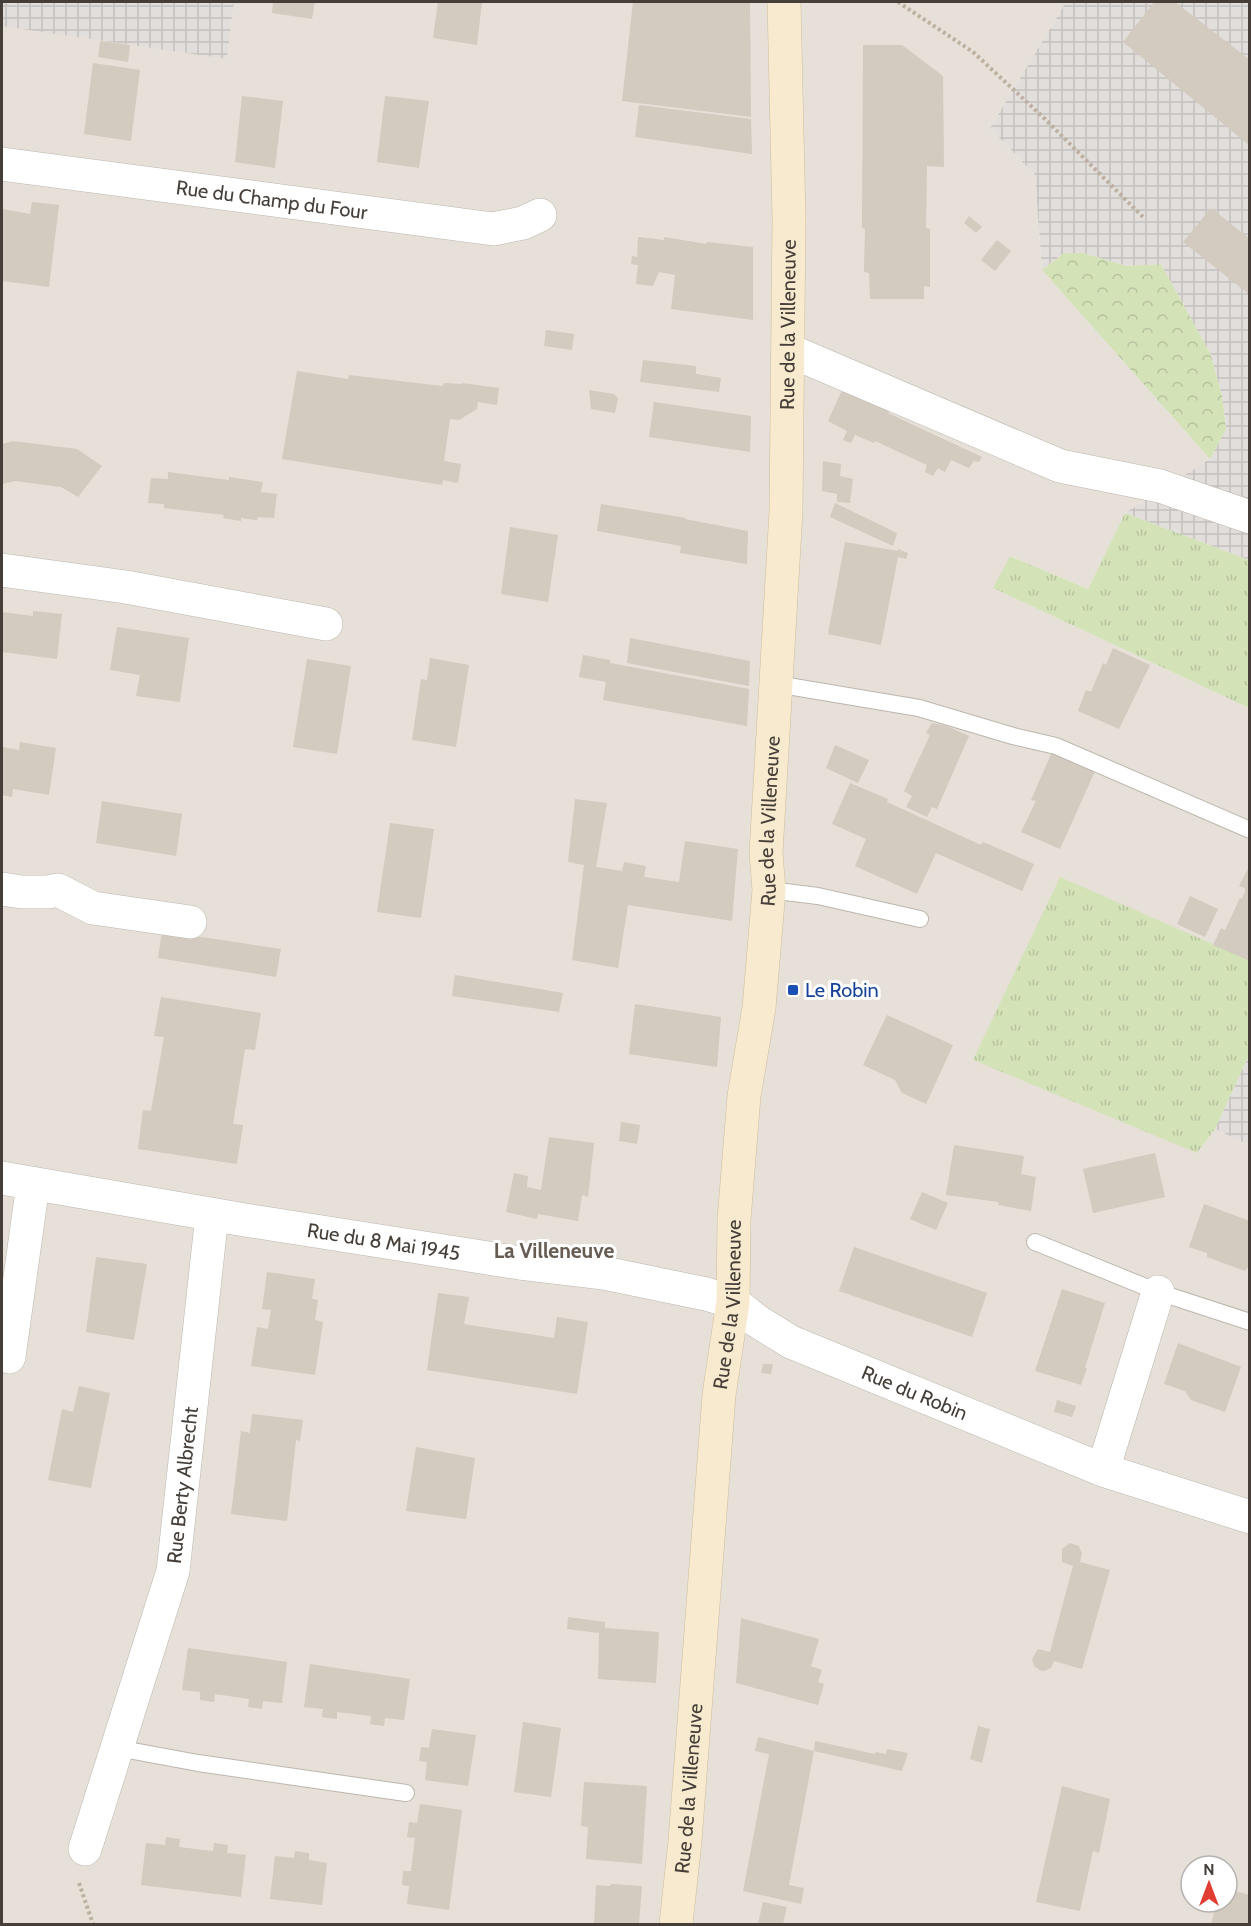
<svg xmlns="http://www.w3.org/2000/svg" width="1251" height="1926" viewBox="0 0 1251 1926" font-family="Cabin,sans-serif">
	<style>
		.residential { fill: #e6e0d8; fill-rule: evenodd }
		.industrial { fill: url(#industrial-grid) }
		.grass { fill: url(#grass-tufts) }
		.forest { fill: url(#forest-crowns) }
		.building { fill: #d3cac0 }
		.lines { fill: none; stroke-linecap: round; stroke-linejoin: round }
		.lane-casing { stroke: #bdb6ad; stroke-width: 18 }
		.street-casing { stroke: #bdb6ad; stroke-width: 34 }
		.secondary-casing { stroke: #cdbd9e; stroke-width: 34 }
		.path { stroke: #bdb0a0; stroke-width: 4; stroke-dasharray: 3 3; stroke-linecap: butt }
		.lane { stroke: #fff; stroke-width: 16 }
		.street { stroke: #fff; stroke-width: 33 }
		.secondary { stroke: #f8eace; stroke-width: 33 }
		.transit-dot { fill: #1a4fb4; stroke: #fff; stroke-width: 2 }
		.labels { text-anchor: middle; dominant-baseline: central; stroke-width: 6; stroke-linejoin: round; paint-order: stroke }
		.street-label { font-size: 20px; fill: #463f39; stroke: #fff }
		.transit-label { font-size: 20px; fill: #164399; stroke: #fff; text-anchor: start }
		.neighbourhood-label { font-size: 21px; font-weight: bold; fill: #675c51; stroke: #fff }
	</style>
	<defs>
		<pattern id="industrial-grid" width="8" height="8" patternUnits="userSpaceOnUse" patternTransform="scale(1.5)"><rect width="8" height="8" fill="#e2dedb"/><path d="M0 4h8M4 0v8" fill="none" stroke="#c3c0bd"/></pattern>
		<pattern id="grass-tufts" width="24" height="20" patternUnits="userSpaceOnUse" patternTransform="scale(1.5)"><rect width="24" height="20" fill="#d3e2b7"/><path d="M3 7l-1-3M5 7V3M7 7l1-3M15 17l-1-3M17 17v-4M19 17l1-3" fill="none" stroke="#b6c39e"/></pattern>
		<pattern id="forest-crowns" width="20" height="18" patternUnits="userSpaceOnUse" patternTransform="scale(1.5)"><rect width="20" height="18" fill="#d3e2b7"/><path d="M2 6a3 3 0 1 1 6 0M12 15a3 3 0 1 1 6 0" fill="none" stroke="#b6c39e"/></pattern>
	</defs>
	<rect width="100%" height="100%" fill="#f3efea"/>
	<path class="residential" d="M 234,2 L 1066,2 L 990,128 L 1035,175 L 1042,270 L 1210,459 L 1125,513 L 1088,589 L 1011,556 L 993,588 L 1249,708 L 1249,960 L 1197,1153 L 1215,1129 L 1249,1145 L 1249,1924 L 2,1924 L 2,25 L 227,58 ZM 1191,1866 L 1227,1866 L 1227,1902 L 1191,1902 Z"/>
	<path class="industrial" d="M 2,2 L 234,2 L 227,59 L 2,26 Z
		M 1066,2 L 1249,2 L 1249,560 L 1125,513 L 1210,459 L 1226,429 L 1222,395 L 1210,353 L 1161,264 L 1127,266 L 1083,253 L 1064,253 L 1042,270 L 1035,175 L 990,128 Z
		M 1249,1055 L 1249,1145 L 1215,1129 Z"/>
	<path class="grass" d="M 1125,513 L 1249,560 L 1249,708 L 993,588 L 1010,556 L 1088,589 Z
		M 1060,877 L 1249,960 L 1249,1055 L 1215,1129 L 1197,1153 L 973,1060 Z"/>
	<path class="forest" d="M 1064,253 L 1083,253 L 1127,266 L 1161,264 L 1210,353 L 1222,395 L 1226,429 L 1210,459 L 1042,270 Z"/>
	<path class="building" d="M 273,2 L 315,2 L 312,19 L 272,13 Z
		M 438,2 L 482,2 L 477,45 L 433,38 Z
		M 633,2 L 750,2 L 751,117 L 622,101 Z
		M 1154,2 L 1175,2 L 1250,60 L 1250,146 L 1123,42 Z
		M 100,41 L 130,45 L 128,62 L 98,57 Z
		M 863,45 L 902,45 L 943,76 L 944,167 L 927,166 L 926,228 L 930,229 L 930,287 L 924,286 L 924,299 L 870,299 L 869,273 L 864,272 L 865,229 L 862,228 Z
		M 93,63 L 140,70 L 131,141 L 84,134 Z
		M 242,96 L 283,101 L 275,168 L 235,162 Z
		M 385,96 L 429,101 L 419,168 L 377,162 Z
		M 639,105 L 751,119 L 752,154 L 635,137 Z
		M 32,202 L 59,205 L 49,287 L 2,281 L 2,209 L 30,214 Z
		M 1211,208 L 1250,239 L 1250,295 L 1183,242 Z
		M 969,216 L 982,227 L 976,233 L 964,223 Z
		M 638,237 L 664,240 L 664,237 L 706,244 L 707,242 L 753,247 L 753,320 L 671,309 L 675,275 L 659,272 L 653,286 L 636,284 L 638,265 L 631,264 L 632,256 L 637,257 Z
		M 997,240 L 1011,251 L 995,271 L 981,260 Z
		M 546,330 L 574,334 L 572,350 L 544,346 Z
		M 643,360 L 696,366 L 696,374 L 721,378 L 719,392 L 640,382 Z
		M 297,371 L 348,379 L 349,375 L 442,386 L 445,383 L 462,384 L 462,383 L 499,388 L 497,405 L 478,402 L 477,409 L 459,420 L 450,419 L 444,461 L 461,464 L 458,483 L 443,480 L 442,485 L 282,459 Z
		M 843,388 L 890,409 L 888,413 L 982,457 L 979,462 L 974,461 L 969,468 L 951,460 L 945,472 L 938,468 L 933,476 L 925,472 L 927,465 L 875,441 L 874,443 L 855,435 L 851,443 L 843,440 L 847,431 L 828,421 Z
		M 589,390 L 614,394 L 618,398 L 615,413 L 591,409 Z
		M 654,402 L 751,416 L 750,452 L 649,437 Z
		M 13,441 L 77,449 L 102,466 L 78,497 L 61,487 L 15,481 L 2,484 L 2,444 Z
		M 823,461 L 841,464 L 840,476 L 853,479 L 850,503 L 837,502 L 837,494 L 822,491 Z
		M 168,472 L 229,480 L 229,477 L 263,482 L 261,492 L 277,494 L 274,518 L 258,517 L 257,520 L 241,518 L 241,521 L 223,518 L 224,515 L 164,508 L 164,504 L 148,503 L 151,478 L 168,479 Z
		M 835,503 L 897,533 L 893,546 L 830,517 Z
		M 601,504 L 686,518 L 685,519 L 748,531 L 747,564 L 680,553 L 681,546 L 597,531 Z
		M 510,527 L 558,535 L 548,602 L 501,594 Z
		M 845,542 L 898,551 L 898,549 L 908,553 L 906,559 L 898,557 L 881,645 L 828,634 Z
		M 33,611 L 62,614 L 57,659 L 2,652 L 2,612 L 33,616 Z
		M 117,627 L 189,638 L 180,702 L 136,696 L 140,675 L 110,670 Z
		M 630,638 L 750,661 L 749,686 L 627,663 Z
		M 1113,648 L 1150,665 L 1119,729 L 1078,711 L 1086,690 L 1091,692 L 1103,663 L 1106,665 Z
		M 583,655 L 610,660 L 610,663 L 749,689 L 747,726 L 603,700 L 606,682 L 579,677 Z
		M 430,658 L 469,665 L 456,747 L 412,740 L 421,679 L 427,680 Z
		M 307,659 L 351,666 L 337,754 L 293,747 Z
		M 932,723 L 947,726 L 969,736 L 937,809 L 932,807 L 927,817 L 906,807 L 912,796 L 904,791 L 930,735 L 926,733 Z
		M 20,742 L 56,748 L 49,795 L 13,789 L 12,797 L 2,795 L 2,747 L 19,750 Z
		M 835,745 L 869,760 L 858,783 L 826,768 Z
		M 1052,752 L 1095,771 L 1060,849 L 1021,832 L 1036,801 L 1031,800 Z
		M 850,783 L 888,799 L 887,802 L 981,845 L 983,842 L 1034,864 L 1022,891 L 936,853 L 917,894 L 855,866 L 866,839 L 832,824 Z
		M 575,799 L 607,803 L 596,867 L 622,871 L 624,862 L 646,866 L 644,877 L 679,882 L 685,841 L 738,849 L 732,921 L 628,905 L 618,968 L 572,960 L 584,865 L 568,862 Z
		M 102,801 L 182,814 L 176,856 L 96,843 Z
		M 390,823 L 434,829 L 421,918 L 377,912 Z
		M 1250,865 L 1250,961 L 1213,945 L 1221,928 L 1225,930 L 1240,898 L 1242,899 L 1245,891 L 1245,888 L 1239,886 Z
		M 1190,896 L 1218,909 L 1205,937 L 1177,924 Z
		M 162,931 L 281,949 L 276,977 L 158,958 Z
		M 455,975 L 563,993 L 559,1012 L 452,996 Z
		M 161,997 L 261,1013 L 255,1050 L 245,1049 L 233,1124 L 243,1125 L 237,1164 L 138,1149 L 143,1110 L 151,1111 L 164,1037 L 154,1036 Z
		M 635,1004 L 721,1017 L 717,1067 L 629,1054 Z
		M 887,1015 L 953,1045 L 926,1104 L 902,1093 L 895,1080 L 863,1065 Z
		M 621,1122 L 640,1125 L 637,1144 L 619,1141 Z
		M 549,1137 L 594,1143 L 588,1197 L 582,1195 L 578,1221 L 538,1214 L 537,1219 L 506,1212 L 514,1173 L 528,1176 L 527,1187 L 541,1190 Z
		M 954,1145 L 1024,1156 L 1021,1174 L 1036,1177 L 1031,1211 L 998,1205 L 999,1202 L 946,1195 Z
		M 1155,1153 L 1165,1197 L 1093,1213 L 1083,1169 Z
		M 922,1192 L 948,1203 L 936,1230 L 910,1219 Z
		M 1204,1204 L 1250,1221 L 1250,1268 L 1248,1267 L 1245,1271 L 1207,1257 L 1207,1253 L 1189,1247 Z
		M 854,1247 L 987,1293 L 972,1337 L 839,1291 Z
		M 96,1257 L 147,1264 L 134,1340 L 86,1332 Z
		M 267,1272 L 315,1279 L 312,1299 L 318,1300 L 315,1320 L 323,1322 L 315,1375 L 251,1366 L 257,1327 L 268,1329 L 271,1310 L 262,1309 Z
		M 1062,1289 L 1105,1303 L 1085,1368 L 1087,1368 L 1081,1385 L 1035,1371 Z
		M 438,1293 L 469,1297 L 464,1324 L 554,1338 L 557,1317 L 588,1322 L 577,1394 L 427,1370 Z
		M 1178,1343 L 1241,1367 L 1225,1412 L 1191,1400 L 1185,1391 L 1164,1384 Z
		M 763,1364 L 773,1364 L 771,1374 L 761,1373 Z
		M 79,1386 L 110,1393 L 91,1488 L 48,1480 L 62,1409 L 73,1412 Z
		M 1057,1400 L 1076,1406 L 1072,1417 L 1054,1412 Z
		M 252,1414 L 303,1420 L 300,1441 L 296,1440 L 287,1521 L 231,1514 L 241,1431 L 250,1433 Z
		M 416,1447 L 475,1458 L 466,1519 L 406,1511 Z
		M 1070,1543 L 1079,1546 L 1080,1549 L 1082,1553 L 1080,1562 L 1110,1570 L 1082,1669 L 1054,1661 L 1051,1668 L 1044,1671 L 1040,1670 L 1034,1666 L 1032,1659 L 1038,1649 L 1050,1652 L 1073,1566 L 1062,1562 L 1062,1549 Z
		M 568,1617 L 605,1622 L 605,1628 L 659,1632 L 656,1683 L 598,1679 L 599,1633 L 567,1629 Z
		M 741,1618 L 819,1639 L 811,1666 L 822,1670 L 818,1682 L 824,1684 L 818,1705 L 736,1683 Z
		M 188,1648 L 287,1662 L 282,1703 L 263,1701 L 262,1709 L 248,1707 L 249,1699 L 215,1694 L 214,1702 L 200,1700 L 200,1692 L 182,1690 Z
		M 310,1664 L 410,1679 L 404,1720 L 385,1718 L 384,1726 L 370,1724 L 371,1716 L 337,1712 L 337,1719 L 322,1717 L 323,1709 L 304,1707 Z
		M 523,1722 L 561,1728 L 551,1797 L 514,1792 Z
		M 978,1726 L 990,1729 L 982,1763 L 970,1759 Z
		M 432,1729 L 476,1735 L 468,1786 L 425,1780 L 427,1762 L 419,1761 L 421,1747 L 429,1748 Z
		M 758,1737 L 814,1751 L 789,1885 L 804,1888 L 801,1904 L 743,1891 L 769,1754 L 755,1751 Z
		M 815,1741 L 875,1754 L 876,1752 L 886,1754 L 887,1749 L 908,1753 L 902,1771 L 814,1751 Z
		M 584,1782 L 647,1786 L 642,1864 L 586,1859 L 588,1827 L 581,1826 Z
		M 1062,1786 L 1110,1799 L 1099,1853 L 1093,1851 L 1080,1911 L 1036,1902 Z
		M 420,1804 L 462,1810 L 449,1910 L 407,1904 L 409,1886 L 402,1885 L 403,1871 L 411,1871 L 415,1838 L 407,1837 L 409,1822 L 417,1823 Z
		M 166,1837 L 180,1839 L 179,1847 L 213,1851 L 214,1843 L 228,1845 L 227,1853 L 246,1855 L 241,1897 L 141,1885 L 146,1843 L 165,1845 Z
		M 295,1851 L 309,1853 L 309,1860 L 327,1863 L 322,1905 L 270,1899 L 275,1856 L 294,1858 Z
		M 611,1884 L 642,1886 L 639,1924 L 594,1924 L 596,1885 L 610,1886 Z
		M 1227,1889 L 1250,1895 L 1250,1924 L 1211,1924 L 1217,1902 L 1227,1902 Z
		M 763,1902 L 787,1907 L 783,1924 L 758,1924 Z"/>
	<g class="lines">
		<g class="lane-casing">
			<path id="lane" d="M 776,684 L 919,708 L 1013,736 L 1056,746 L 1250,830
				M 769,890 L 818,896 L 920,919
				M 1035,1242 L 1158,1292 L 1250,1322
				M 117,1748 L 198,1763 L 406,1793"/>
		</g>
		<g class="street-casing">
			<g id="street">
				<path id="s1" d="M 2,164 L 493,229 L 523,223 L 540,215"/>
				<path d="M 788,350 L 1060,466 L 1160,486 L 1250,517"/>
				<path d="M 2,570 L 126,587 L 326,624"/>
				<path d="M 2,889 L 22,892 L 48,892 L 58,890 L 93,908 L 190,922"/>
				<path id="s2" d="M 2,1178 L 245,1220 L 520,1263 L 604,1273 L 706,1294 L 733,1302 L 757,1321 L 791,1342 L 1103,1470 L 1250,1517"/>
				<path d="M 9,1357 L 33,1184"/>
				<path d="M 1103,1470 L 1158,1292"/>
				<path id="s3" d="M 85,1849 L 173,1571 L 212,1215"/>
			</g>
		</g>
		<g class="secondary-casing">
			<g id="secondary">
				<path id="s4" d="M 676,1924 L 685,1841 L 719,1395 L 733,1302 L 734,1220 L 744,1096 L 759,1008 L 769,890 L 766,853 L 786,511 L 789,219 L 784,2"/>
			</g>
		</g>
		<path class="path" d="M 898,2 L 973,52 L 1044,118 L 1145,219
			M 79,1883 L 93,1924"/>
		<use href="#lane" class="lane"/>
		<use href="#street" class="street"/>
		<use href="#secondary" class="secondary"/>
	</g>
	<rect class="transit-dot" x="787" y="984" width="12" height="12" rx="3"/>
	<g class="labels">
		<g class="street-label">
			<text stroke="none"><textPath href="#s1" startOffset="272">Rue du Champ du Four</textPath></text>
			<text stroke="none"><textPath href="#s4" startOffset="1605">Rue de la Villeneuve</textPath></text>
			<text stroke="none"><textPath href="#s4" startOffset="1108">Rue de la Villeneuve</textPath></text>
			<text stroke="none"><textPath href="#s2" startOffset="387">Rue du 8 Mai 1945</textPath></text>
			<text stroke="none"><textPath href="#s4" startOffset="622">Rue de la Villeneuve</textPath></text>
			<text stroke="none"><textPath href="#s2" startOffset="946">Rue du Robin</textPath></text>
			<text stroke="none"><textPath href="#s3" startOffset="378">Rue Berty Albrecht</textPath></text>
			<text stroke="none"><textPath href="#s4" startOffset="136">Rue de la Villeneuve</textPath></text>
		</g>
		<g class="transit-label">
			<text x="805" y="990">Le Robin</text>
		</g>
		<g class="neighbourhood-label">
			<text x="554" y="1250">La Villeneuve</text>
		</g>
	</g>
	<rect width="1251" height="1926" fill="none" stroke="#463f39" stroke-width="6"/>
	<g transform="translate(1209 1884)"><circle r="28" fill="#ffffff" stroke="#b5b2b0" stroke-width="1.5"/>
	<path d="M0-4.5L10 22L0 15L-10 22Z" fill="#e13d32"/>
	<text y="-9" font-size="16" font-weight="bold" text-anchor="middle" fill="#463f39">N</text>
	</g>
</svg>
